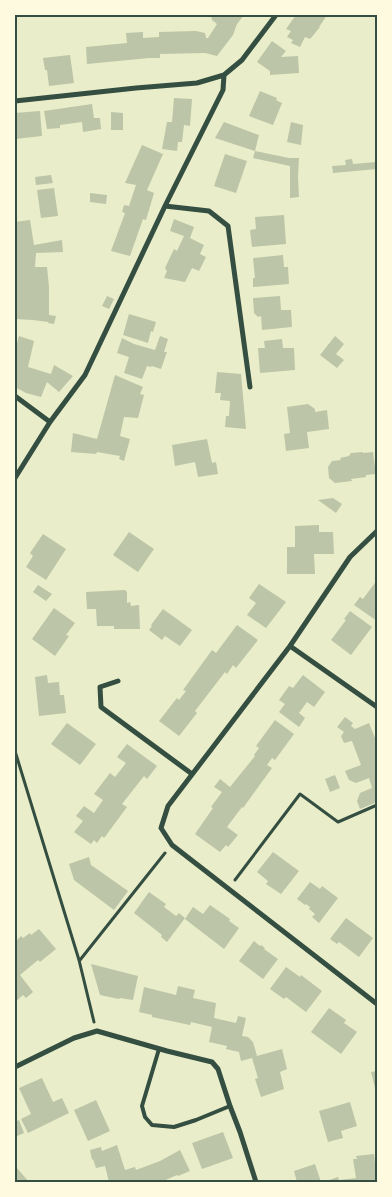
<svg xmlns="http://www.w3.org/2000/svg" width="392" height="1197" viewBox="0 0 392 1197" font-family="Signika,sans-serif">
	<style>
		.building { fill: #bcc5a7 }
		.lines { fill: none; stroke-linecap: round; stroke-linejoin: round }
		.path { stroke: #344e41; stroke-width: 3 }
		.service { stroke: #344e41; stroke-width: 4 }
		.minor { stroke: #344e41; stroke-width: 5 }
		.neatline { fill: none; stroke: #344e41; stroke-width: 2 }
	</style>
	<rect width="100%" height="100%" fill="#e9edc9"/>
	<path class="building" d="M 211,15 L 244,15 L 237,24 L 233,35 L 217,56 L 205,53 L 160,54 L 160,58 L 149,58 L 87,64 L 86,47 L 127,43 L 126,33 L 143,32 L 143,38 L 159,37 L 159,32 L 196,31 L 205,33 L 206,38 L 208,38 L 217,24 L 212,20 Z
		M 296,15 L 327,15 L 319,27 L 320,27 L 310,39 L 305,37 L 300,47 L 291,43 L 293,40 L 287,37 L 291,31 L 286,29 Z
		M 272,41 L 286,51 L 281,57 L 298,56 L 299,73 L 270,75 L 270,71 L 257,62 Z
		M 70,55 L 74,83 L 49,86 L 47,70 L 45,70 L 43,58 Z
		M 260,91 L 277,98 L 276,100 L 282,103 L 273,125 L 249,116 Z
		M 174,98 L 192,99 L 190,126 L 184,125 L 182,142 L 178,142 L 177,151 L 162,149 L 167,122 L 172,122 Z
		M 92,104 L 94,118 L 100,118 L 101,129 L 83,132 L 82,122 L 60,125 L 60,128 L 47,129 L 44,111 Z
		M 40,111 L 42,136 L 15,139 L 15,113 Z
		M 111,112 L 123,113 L 123,130 L 111,130 Z
		M 224,122 L 259,135 L 255,151 L 215,138 Z
		M 291,122 L 303,125 L 301,145 L 287,142 Z
		M 142,145 L 163,154 L 147,190 L 154,193 L 146,220 L 143,219 L 130,256 L 111,251 L 125,213 L 122,212 L 124,205 L 129,206 L 136,185 L 125,183 Z
		M 255,151 L 289,158 L 299,158 L 298,177 L 299,197 L 290,198 L 290,166 L 253,158 Z
		M 225,154 L 247,161 L 236,193 L 214,186 Z
		M 352,159 L 353,164 L 376,162 L 377,169 L 333,173 L 332,166 L 346,165 L 345,160 Z
		M 51,175 L 53,183 L 36,185 L 35,177 Z
		M 54,188 L 58,216 L 41,218 L 37,190 Z
		M 90,193 L 107,195 L 106,204 L 90,202 Z
		M 284,215 L 286,244 L 252,247 L 250,230 L 256,229 L 255,217 Z
		M 174,219 L 194,227 L 190,238 L 204,245 L 200,254 L 206,257 L 199,271 L 192,268 L 185,282 L 164,278 L 167,271 L 165,268 L 174,249 L 177,251 L 184,236 L 170,231 Z
		M 30,220 L 34,245 L 62,240 L 63,252 L 36,253 L 35,267 L 47,267 L 49,287 L 49,315 L 56,316 L 54,324 L 48,323 L 48,322 L 33,320 L 16,319 L 15,222 Z
		M 283,255 L 284,267 L 288,267 L 289,284 L 253,287 L 253,278 L 255,278 L 253,258 Z
		M 107,296 L 114,299 L 109,309 L 102,306 Z
		M 280,296 L 281,310 L 291,310 L 292,327 L 262,330 L 261,316 L 258,317 L 254,313 L 253,298 Z
		M 129,314 L 156,322 L 153,332 L 151,331 L 148,343 L 123,335 Z
		M 19,336 L 34,341 L 28,367 L 51,374 L 54,365 L 73,376 L 59,392 L 47,382 L 41,397 L 26,393 L 15,387 L 15,347 L 16,347 Z
		M 160,336 L 168,339 L 164,352 L 167,352 L 161,369 L 152,366 L 151,367 L 147,366 L 142,379 L 124,373 L 129,357 L 117,353 L 122,338 L 134,344 L 155,350 Z
		M 335,336 L 344,344 L 336,354 L 344,360 L 337,368 L 320,355 Z
		M 282,339 L 283,348 L 294,348 L 295,370 L 260,373 L 258,348 L 265,348 L 264,341 Z
		M 217,372 L 241,374 L 246,429 L 225,427 L 226,416 L 229,416 L 230,401 L 220,400 L 221,393 L 215,393 Z
		M 115,375 L 143,387 L 140,394 L 144,395 L 138,418 L 124,417 L 120,436 L 130,439 L 124,461 L 119,459 L 120,456 L 97,452 L 96,454 L 71,452 L 73,433 L 97,439 Z
		M 308,404 L 315,409 L 315,412 L 327,410 L 329,429 L 307,432 L 309,448 L 286,451 L 284,434 L 290,433 L 287,407 Z
		M 207,439 L 212,463 L 216,462 L 218,474 L 198,477 L 195,462 L 175,466 L 172,445 Z
		M 363,452 L 363,453 L 373,452 L 376,474 L 366,475 L 366,477 L 351,479 L 352,481 L 335,483 L 329,478 L 328,467 L 332,461 L 341,460 L 340,458 L 349,456 L 351,453 Z
		M 333,498 L 342,504 L 336,513 L 318,500 Z
		M 319,525 L 319,532 L 333,532 L 334,554 L 314,554 L 315,574 L 287,574 L 287,547 L 295,547 L 295,526 Z
		M 129,532 L 154,549 L 138,572 L 113,555 Z
		M 43,534 L 66,549 L 46,580 L 26,567 L 33,556 L 30,553 Z
		M 377,580 L 377,621 L 354,605 L 360,597 L 363,599 Z
		M 259,584 L 286,602 L 266,628 L 247,615 L 256,603 L 249,598 Z
		M 38,585 L 52,594 L 46,601 L 33,592 Z
		M 125,590 L 127,592 L 127,603 L 130,602 L 131,606 L 139,605 L 140,629 L 114,629 L 114,626 L 97,626 L 96,609 L 87,609 L 86,592 Z
		M 54,608 L 75,623 L 66,635 L 69,636 L 55,656 L 32,639 Z
		M 163,609 L 192,630 L 180,646 L 165,636 L 162,640 L 149,630 L 152,626 L 151,625 Z
		M 350,611 L 372,627 L 351,655 L 331,640 L 346,620 L 344,619 Z
		M 237,625 L 258,640 L 236,668 L 233,665 L 227,674 L 225,672 L 195,711 L 197,713 L 179,736 L 159,721 L 177,698 L 179,700 L 186,691 L 183,690 L 212,650 L 216,653 Z
		M 47,675 L 48,683 L 59,682 L 60,695 L 64,695 L 66,713 L 39,716 L 35,677 Z
		M 303,675 L 325,692 L 314,707 L 307,702 L 299,713 L 305,718 L 299,727 L 279,712 L 285,704 L 279,700 L 289,686 L 293,688 Z
		M 345,717 L 353,723 L 351,726 L 355,729 L 369,723 L 377,743 L 377,802 L 360,809 L 357,801 L 360,793 L 372,788 L 369,778 L 356,783 L 349,780 L 345,771 L 361,765 L 352,741 L 344,743 L 341,736 L 344,732 L 337,727 Z
		M 275,720 L 294,734 L 275,760 L 272,758 L 267,765 L 272,768 L 243,808 L 242,807 L 227,827 L 238,835 L 228,847 L 226,845 L 220,852 L 195,834 L 213,808 L 211,807 L 222,792 L 214,787 L 220,779 L 230,787 L 255,756 L 254,755 L 259,748 L 256,746 Z
		M 67,723 L 96,744 L 80,765 L 51,744 Z
		M 127,744 L 157,766 L 147,779 L 144,776 L 122,804 L 127,807 L 104,838 L 102,836 L 97,843 L 94,840 L 91,844 L 74,832 L 83,821 L 76,816 L 84,806 L 94,813 L 103,800 L 94,794 L 110,773 L 115,777 L 126,763 L 117,757 Z
		M 335,775 L 340,788 L 330,792 L 325,779 Z
		M 273,852 L 299,871 L 281,894 L 266,884 L 268,881 L 257,872 Z
		M 89,857 L 91,865 L 128,891 L 114,910 L 74,880 L 69,864 Z
		M 310,882 L 320,889 L 322,886 L 338,898 L 319,923 L 312,917 L 315,914 L 309,909 L 310,907 L 306,904 L 305,905 L 297,899 Z
		M 149,892 L 166,904 L 164,907 L 176,916 L 179,913 L 185,918 L 167,942 L 161,937 L 162,935 L 134,913 Z
		M 210,905 L 230,919 L 229,921 L 239,928 L 224,949 L 185,919 L 193,907 L 203,914 Z
		M 346,918 L 373,938 L 359,957 L 339,942 L 337,944 L 330,939 Z
		M 39,929 L 56,949 L 40,962 L 38,960 L 20,975 L 33,992 L 26,998 L 23,995 L 15,1002 L 15,973 L 16,972 L 15,970 L 15,942 L 21,936 L 23,938 L 30,933 L 31,935 Z
		M 254,941 L 260,946 L 261,945 L 265,948 L 264,949 L 278,959 L 263,979 L 239,961 Z
		M 91,964 L 138,976 L 133,1000 L 120,998 L 119,999 L 100,995 Z
		M 286,967 L 300,977 L 301,975 L 322,991 L 306,1012 L 286,997 L 284,999 L 270,989 Z
		M 178,986 L 195,990 L 193,998 L 216,1003 L 214,1018 L 236,1023 L 238,1016 L 246,1018 L 242,1036 L 248,1037 L 253,1042 L 257,1056 L 282,1049 L 287,1069 L 280,1072 L 284,1089 L 261,1097 L 255,1079 L 258,1078 L 252,1058 L 241,1061 L 239,1052 L 226,1049 L 227,1046 L 209,1042 L 212,1027 L 191,1022 L 190,1025 L 152,1017 L 152,1015 L 139,1012 L 144,987 L 176,995 Z
		M 329,1008 L 346,1020 L 344,1023 L 357,1032 L 341,1054 L 311,1032 Z
		M 377,1071 L 377,1092 L 376,1092 L 371,1072 Z
		M 42,1078 L 53,1102 L 62,1098 L 69,1113 L 28,1133 L 21,1119 L 31,1114 L 19,1088 Z
		M 96,1100 L 110,1131 L 88,1141 L 74,1110 Z
		M 350,1102 L 357,1126 L 341,1131 L 343,1138 L 328,1142 L 319,1111 Z
		M 19,1120 L 24,1133 L 15,1137 L 15,1122 Z
		M 223,1132 L 233,1158 L 202,1169 L 192,1143 Z
		M 117,1145 L 125,1170 L 135,1167 L 136,1170 L 160,1161 L 180,1150 L 190,1171 L 178,1176 L 177,1175 L 161,1182 L 109,1182 L 105,1166 L 96,1168 L 93,1159 L 92,1160 L 90,1150 L 101,1147 L 102,1151 Z
		M 374,1154 L 377,1182 L 324,1182 L 338,1177 L 339,1180 L 356,1178 L 353,1159 L 357,1159 L 356,1156 Z
		M 315,1164 L 321,1182 L 297,1182 L 294,1171 Z
		M 16,1167 L 29,1182 L 15,1182 L 15,1168 Z"/>
	<g class="lines">
		<path class="path" d="M 15,751 L 79,960 L 94,1022
			M 235,880 L 300,794 L 338,822 L 377,805
			M 80,960 L 165,853"/>
		<path class="service" d="M 159,1049 L 142,1106 L 145,1117 L 152,1125 L 174,1127 L 196,1120 L 230,1106"/>
		<path class="minor" d="M 15,101 L 136,88 L 197,83 L 224,75 L 242,60 L 276,15
			M 165,206 L 209,211 L 228,226 L 250,387
			M 15,396 L 50,422
			M 15,478 L 50,422 L 85,375 L 165,206 L 223,90 L 224,75
			M 377,531 L 350,557 L 290,646 L 168,806 L 161,828 L 172,845 L 377,1004
			M 290,646 L 377,707
			M 118,681 L 100,687 L 101,707 L 192,774
			M 15,1067 L 74,1038 L 97,1031 L 167,1051 L 212,1062 L 218,1069 L 230,1106 L 240,1132 L 256,1182"/>
	</g>
	<rect width="392" height="1197" fill="none" stroke="#fefae0" stroke-width="32"/>
	<rect x="16" y="16" width="360" height="1165" class="neatline"/>
</svg>
